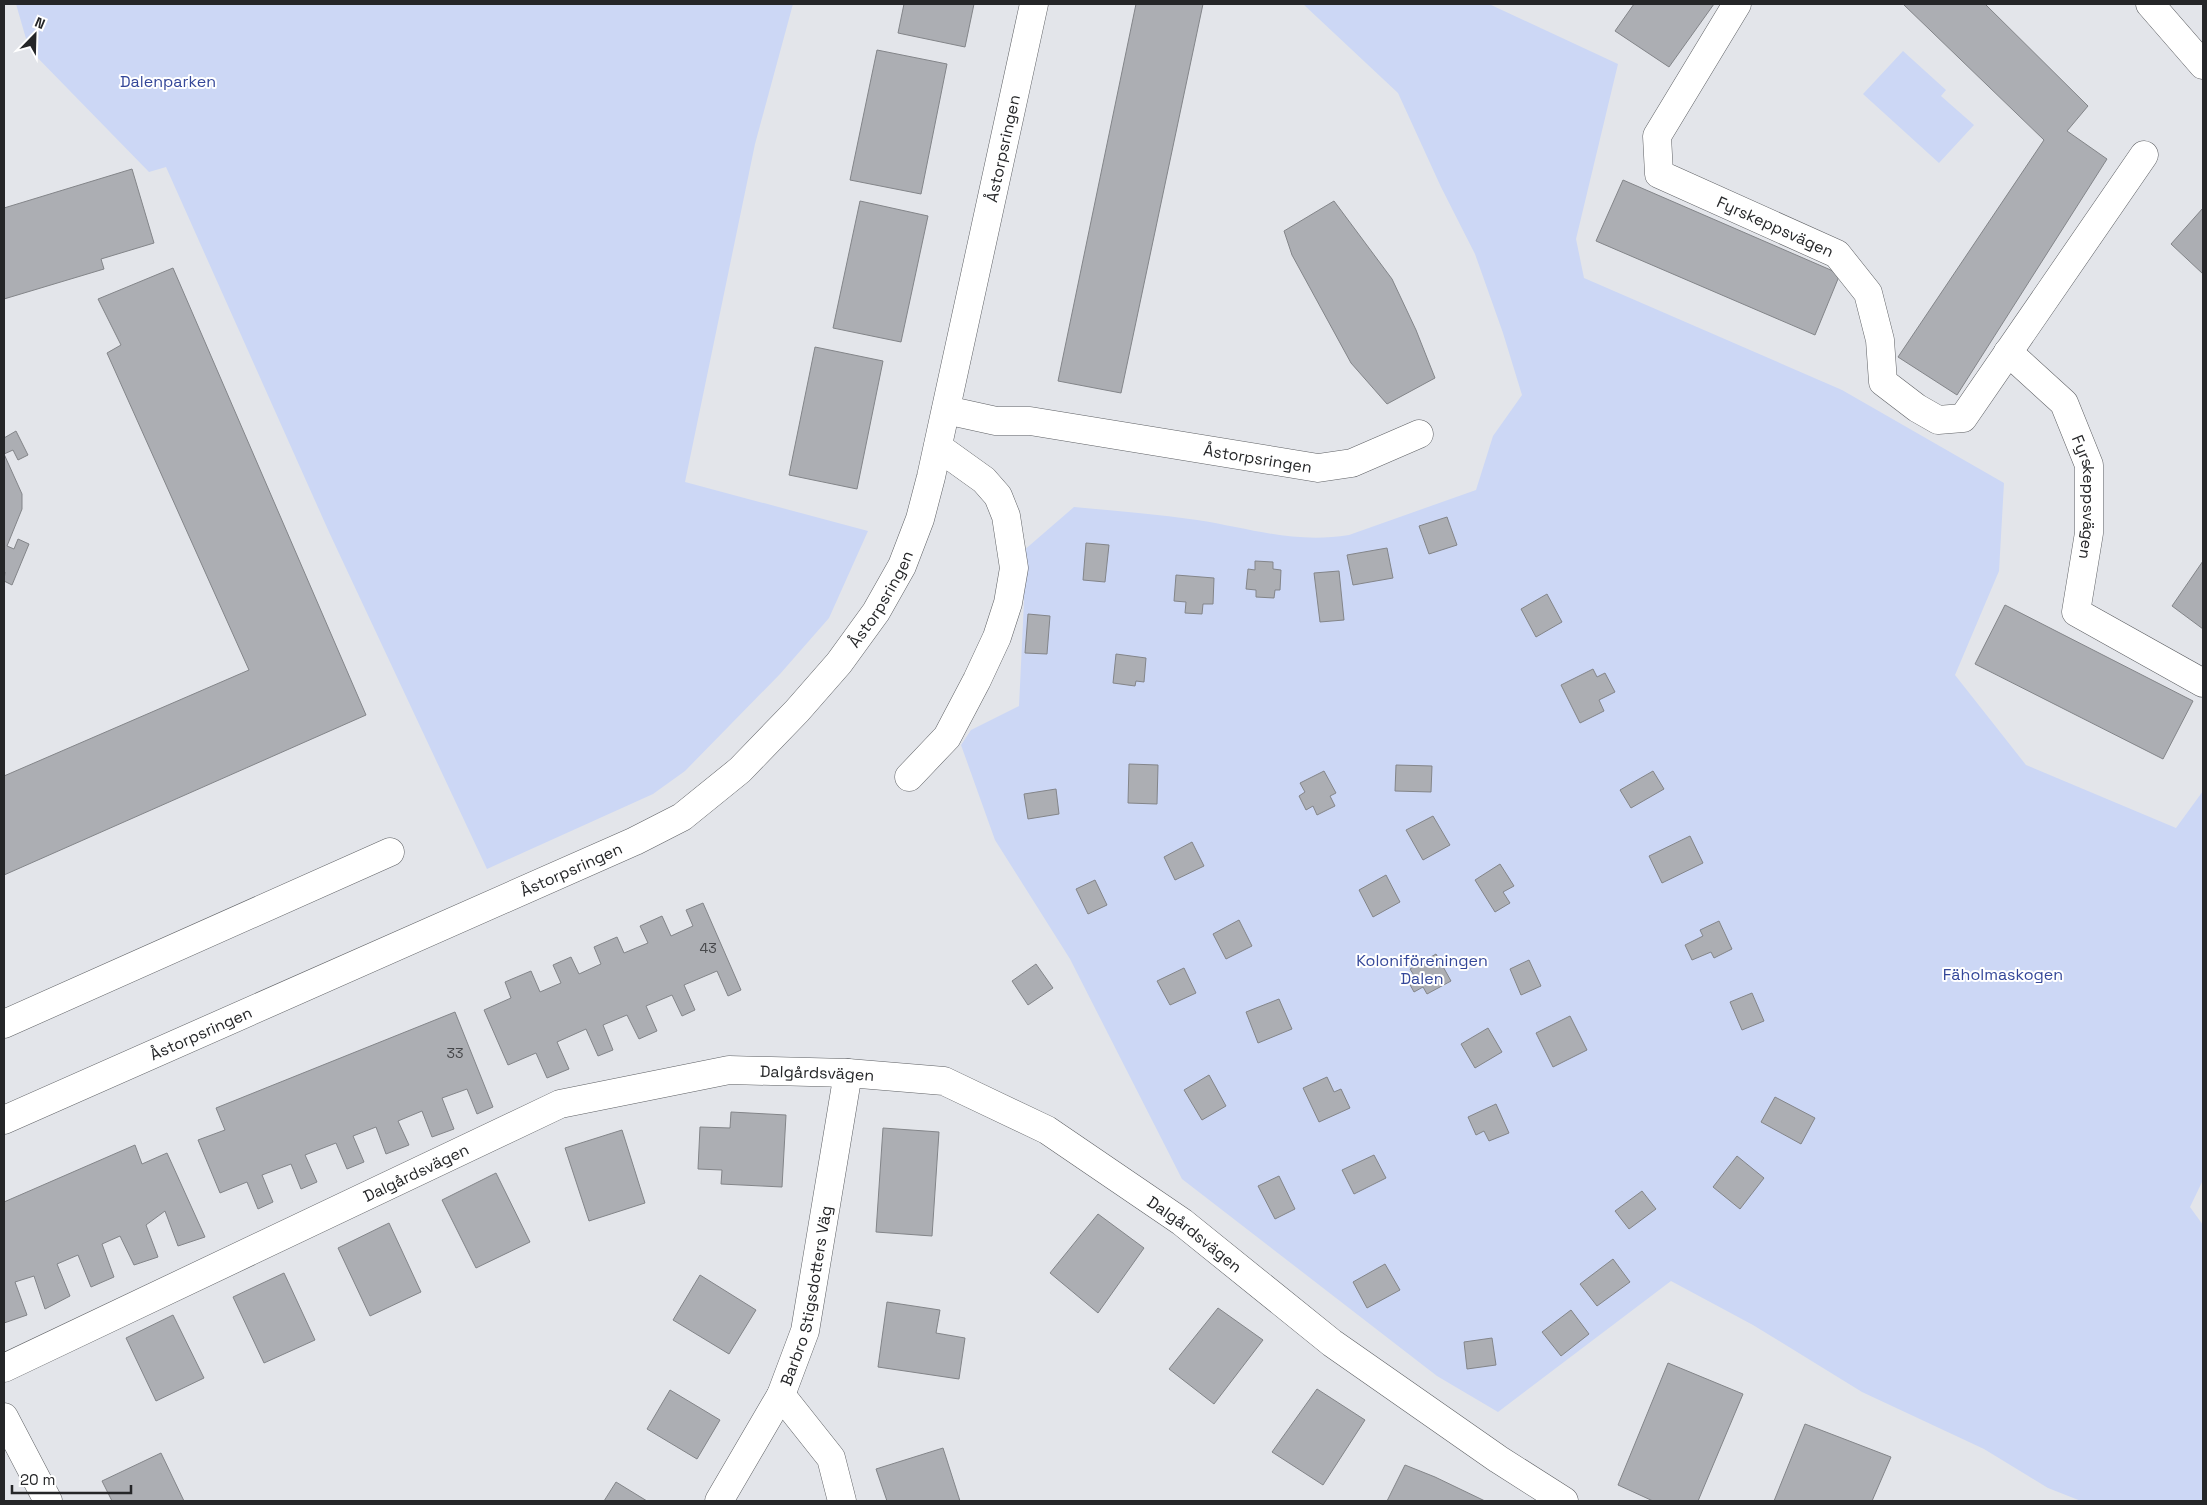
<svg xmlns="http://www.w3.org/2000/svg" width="2207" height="1505" viewBox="0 0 2207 1505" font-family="'Space Grotesk',sans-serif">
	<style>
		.green { fill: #ccd7f5 }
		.building { fill: #acaeb3; stroke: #838589 }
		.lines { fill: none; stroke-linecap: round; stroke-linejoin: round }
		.minor-casing { stroke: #5e6064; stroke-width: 29 }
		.minor { stroke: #fff; stroke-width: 28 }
		.labels { text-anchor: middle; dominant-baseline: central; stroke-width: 4; stroke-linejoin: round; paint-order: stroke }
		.number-label { font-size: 14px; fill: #47484b }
		.park-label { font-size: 16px; fill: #344799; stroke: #fff }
		.street-label { font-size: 16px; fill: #252628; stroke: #fff }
	</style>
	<rect width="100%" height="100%" fill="#e3e5ea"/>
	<path class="green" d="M 16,4 L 793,4 L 755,144 L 685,482 L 868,531 L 829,618 L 780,674 L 685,771 L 653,794 L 487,869 L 329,532 L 166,167 L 149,172 L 29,49 Z
		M 1303,4 L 1489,4 L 1618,64 L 1576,239 L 1584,278 L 1842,390 L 2004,483 L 1999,571 L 1955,675 L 2026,765 L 2176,828 L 2203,791 L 2203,1180 L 2190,1207 L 2203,1225 L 2203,1501 L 2081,1501 L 2048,1488 L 1984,1449 L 1862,1392 L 1753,1325 L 1671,1281 L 1498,1412 L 1437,1376 L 1182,1179 L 1070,959 L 995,840 L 961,745 L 971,730 L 1019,706 L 1024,602 L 1022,552 L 1074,507 C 1115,511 1156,514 1197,520 C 1250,528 1293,544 1349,535 L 1476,490 L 1493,436 L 1522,395 L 1503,333 L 1475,254 L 1441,187 L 1398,93 Z
		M 1903,51 L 1946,90 L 1941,96 L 1974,125 L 1939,163 L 1863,94 Z"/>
	<path class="building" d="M 904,4 L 974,4 L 965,47 L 898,33 Z
		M 1136,4 L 1203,4 L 1121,393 L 1058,381 Z
		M 1634,4 L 1714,4 L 1669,67 L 1615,31 Z
		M 1903,4 L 1985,4 L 2088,106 L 2067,131 L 2107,159 L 1957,395 L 1898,357 L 2044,140 Z
		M 877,50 L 947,64 L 921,194 L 850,180 Z
		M 132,169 L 154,243 L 101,259 L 104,269 L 4,299 L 4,208 Z
		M 1623,180 L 1840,274 L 1815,335 L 1596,241 Z
		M 860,201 L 928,216 L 901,342 L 833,328 Z
		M 1334,201 L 1392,279 L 1416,330 L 1435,378 L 1387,404 L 1351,363 L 1292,255 L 1284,231 Z
		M 2203,208 L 2203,274 L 2171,244 Z
		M 173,268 L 366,715 L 4,875 L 4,776 L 249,670 L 107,353 L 121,345 L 98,299 Z
		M 815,347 L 883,361 L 857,489 L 789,475 Z
		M 16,431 L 28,455 L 18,460 L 13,450 L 4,454 L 22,494 L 22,509 L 7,546 L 14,549 L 18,539 L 29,544 L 12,585 L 4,581 L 5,572 L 4,571 L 4,438 Z
		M 1447,517 L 1457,545 L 1429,554 L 1419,526 Z
		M 1086,543 L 1109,545 L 1105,582 L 1083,580 Z
		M 1387,548 L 1393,578 L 1353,585 L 1347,555 Z
		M 1255,561 L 1273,562 L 1273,569 L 1281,570 L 1280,590 L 1275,590 L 1274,598 L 1256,597 L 1256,590 L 1246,589 L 1248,569 L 1255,570 Z
		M 2203,561 L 2203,629 L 2172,606 Z
		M 1339,571 L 1344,620 L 1320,622 L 1314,573 Z
		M 1176,575 L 1214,578 L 1213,604 L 1203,604 L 1202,614 L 1185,613 L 1186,602 L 1174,601 Z
		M 1547,594 L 1562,622 L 1536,637 L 1521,609 Z
		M 2005,605 L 2193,701 L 2163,759 L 1975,664 Z
		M 1028,614 L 1050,616 L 1047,654 L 1025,653 Z
		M 1116,654 L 1146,658 L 1144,682 L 1136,681 L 1135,686 L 1113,683 Z
		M 1593,669 L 1597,677 L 1605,673 L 1615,692 L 1599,700 L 1604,711 L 1580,723 L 1561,685 Z
		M 1129,764 L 1158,765 L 1157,804 L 1128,803 Z
		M 1396,765 L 1432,766 L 1431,792 L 1395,791 Z
		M 1324,771 L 1336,793 L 1330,796 L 1335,806 L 1317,815 L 1313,806 L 1306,810 L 1299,796 L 1305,792 L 1300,783 Z
		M 1653,771 L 1664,789 L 1631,808 L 1620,790 Z
		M 1056,789 L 1059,814 L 1028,819 L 1024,794 Z
		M 1433,816 L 1450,845 L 1423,860 L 1406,830 Z
		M 1690,836 L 1703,863 L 1662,883 L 1649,856 Z
		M 1192,842 L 1204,866 L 1175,880 L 1164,857 Z
		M 1500,864 L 1514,886 L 1503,892 L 1510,903 L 1495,912 L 1475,880 Z
		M 1386,875 L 1400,902 L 1373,917 L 1359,890 Z
		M 1095,880 L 1107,905 L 1088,914 L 1076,889 Z
		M 703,903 L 741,990 L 728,996 L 717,971 L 684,985 L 695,1010 L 682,1016 L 672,995 L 646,1006 L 657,1031 L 639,1039 L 627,1015 L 603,1025 L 613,1050 L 598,1056 L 586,1029 L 557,1042 L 569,1069 L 547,1078 L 536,1053 L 508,1065 L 484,1010 L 511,998 L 505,982 L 531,971 L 540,992 L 561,983 L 553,965 L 571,957 L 579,974 L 601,964 L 594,947 L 617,937 L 624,953 L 648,943 L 640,926 L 662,916 L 671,936 L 693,926 L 686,910 Z
		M 1239,920 L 1252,946 L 1226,959 L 1213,934 Z
		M 1719,921 L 1732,949 L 1714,958 L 1711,952 L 1692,960 L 1685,945 L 1703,936 L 1700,930 Z
		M 1436,954 L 1451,981 L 1427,994 L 1423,987 L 1414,992 L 1408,981 L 1415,977 L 1410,969 Z
		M 1529,960 L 1541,986 L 1521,995 L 1510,969 Z
		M 1036,964 L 1053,988 L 1028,1005 L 1012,981 Z
		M 1184,968 L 1196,993 L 1170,1005 L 1157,981 Z
		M 1752,993 L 1764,1021 L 1742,1030 L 1730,1002 Z
		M 1279,999 L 1292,1029 L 1258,1043 L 1246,1012 Z
		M 455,1012 L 493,1107 L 477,1114 L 467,1089 L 442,1098 L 454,1129 L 432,1137 L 422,1111 L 398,1121 L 409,1145 L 386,1154 L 376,1127 L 353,1136 L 364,1162 L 347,1169 L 336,1143 L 305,1155 L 317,1182 L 301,1189 L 291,1164 L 262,1175 L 273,1202 L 258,1209 L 247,1182 L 220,1193 L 198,1140 L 225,1130 L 216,1108 Z
		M 1570,1016 L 1587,1050 L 1553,1067 L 1536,1033 Z
		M 1488,1028 L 1502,1052 L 1475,1068 L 1461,1044 Z
		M 1209,1075 L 1226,1106 L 1202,1120 L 1184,1090 Z
		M 1327,1077 L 1334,1092 L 1341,1089 L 1350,1108 L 1319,1122 L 1303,1088 Z
		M 1775,1097 L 1815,1118 L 1801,1144 L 1761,1122 Z
		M 1496,1104 L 1509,1133 L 1489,1141 L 1484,1131 L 1476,1135 L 1468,1117 Z
		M 731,1112 L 786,1115 L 782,1187 L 721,1184 L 722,1170 L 698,1169 L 700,1127 L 730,1128 Z
		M 883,1128 L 939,1132 L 932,1236 L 876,1232 Z
		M 622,1130 L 645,1203 L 589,1221 L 565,1148 Z
		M 135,1145 L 142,1164 L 167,1153 L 205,1237 L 178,1246 L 165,1211 L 146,1225 L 158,1257 L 134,1265 L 120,1236 L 102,1244 L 114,1277 L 91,1287 L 78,1255 L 57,1264 L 70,1296 L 45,1309 L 34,1276 L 15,1282 L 27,1315 L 4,1323 L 4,1202 Z
		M 1374,1155 L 1386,1178 L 1354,1194 L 1342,1170 Z
		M 1737,1156 L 1764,1178 L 1740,1209 L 1713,1187 Z
		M 496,1173 L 530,1242 L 476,1268 L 442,1200 Z
		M 1279,1176 L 1295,1209 L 1275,1219 L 1258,1186 Z
		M 1642,1191 L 1656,1209 L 1629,1229 L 1615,1211 Z
		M 1098,1214 L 1144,1248 L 1098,1313 L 1050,1273 Z
		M 389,1223 L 421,1292 L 370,1316 L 338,1248 Z
		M 1613,1259 L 1630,1282 L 1597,1306 L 1580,1284 Z
		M 1385,1264 L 1400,1290 L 1367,1308 L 1353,1282 Z
		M 284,1273 L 315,1340 L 264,1363 L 233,1297 Z
		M 700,1275 L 756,1310 L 729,1354 L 673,1320 Z
		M 887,1302 L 940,1310 L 936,1333 L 965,1338 L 959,1379 L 878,1367 Z
		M 1218,1308 L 1263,1340 L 1214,1404 L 1169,1369 Z
		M 1571,1310 L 1589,1334 L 1561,1356 L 1542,1332 Z
		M 173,1315 L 204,1378 L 156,1401 L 126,1338 Z
		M 1492,1338 L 1496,1365 L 1467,1369 L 1464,1342 Z
		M 1668,1363 L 1743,1394 L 1698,1501 L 1653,1501 L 1618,1485 Z
		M 1317,1389 L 1365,1420 L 1323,1485 L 1272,1452 Z
		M 670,1390 L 720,1420 L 697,1459 L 647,1429 Z
		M 1805,1424 L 1891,1457 L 1872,1501 L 1774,1501 Z
		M 943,1448 L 960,1501 L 887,1501 L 876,1469 Z
		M 161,1453 L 184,1501 L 112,1501 L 102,1481 Z
		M 1405,1465 L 1435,1477 L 1485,1501 L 1387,1501 Z
		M 616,1482 L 647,1501 L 604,1501 Z"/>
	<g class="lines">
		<g class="minor-casing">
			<g id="minor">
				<path id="s1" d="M 1737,4 L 1657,136 L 1659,174 L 1837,254 L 1868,293 L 1880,340 L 1883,382 L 1917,408 L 1938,420 L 1963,418 L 2144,155"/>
				<path d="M 2150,4 L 2203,65"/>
				<path id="s2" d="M 2008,352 L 2064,403 L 2089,465 L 2089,533 L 2076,612 L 2203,683"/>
				<path id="s3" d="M 946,410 L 996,421 L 1030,421 L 1318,468 L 1352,463 L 1419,434"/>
				<path d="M 909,777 L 947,737 L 977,680 L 997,637 L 1008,603 L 1014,568 L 1006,516 L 998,496 L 984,480 L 938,447"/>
				<path d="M 4,1024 L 390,852"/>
				<path id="s4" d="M 4,1120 L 635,841 L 682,817 L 740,770 L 797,711 L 839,663 L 876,612 L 902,566 L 920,519 L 931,477 L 1034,4"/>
				<path id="s5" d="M 4,1368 L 560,1104 L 729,1070 L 848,1073 L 944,1081 L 1047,1130 L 1182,1222 L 1332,1343 L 1498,1459 L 1564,1501"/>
				<path d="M 781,1395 L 831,1458 L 842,1501"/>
				<path d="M 4,1417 L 48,1501"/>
				<path id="s6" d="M 719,1501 L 781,1395 L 805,1331 L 848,1073"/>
			</g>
		</g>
		<use href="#minor" class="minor"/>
	</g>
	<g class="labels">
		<g class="number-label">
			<text x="708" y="948">43</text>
			<text x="455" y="1053">33</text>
		</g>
		<g class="park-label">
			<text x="168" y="81">Dalenparken</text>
			<text x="1422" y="960">Koloniföreningen<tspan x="1422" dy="18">Dalen</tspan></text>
			<text x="2003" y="974">Fäholmaskogen</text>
		</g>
		<g class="street-label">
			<text stroke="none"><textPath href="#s4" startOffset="1509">Åstorpsringen</textPath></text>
			<text stroke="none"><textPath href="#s1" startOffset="320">Fyrskeppsvägen</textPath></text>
			<text stroke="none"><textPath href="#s3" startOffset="316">Åstorpsringen</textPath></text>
			<text stroke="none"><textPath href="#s2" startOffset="174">Fyrskeppsvägen</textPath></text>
			<text stroke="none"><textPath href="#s4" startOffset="1040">Åstorpsringen</textPath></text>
			<text stroke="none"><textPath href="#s4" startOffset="620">Åstorpsringen</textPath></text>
			<text stroke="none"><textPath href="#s4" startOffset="215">Åstorpsringen</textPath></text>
			<text stroke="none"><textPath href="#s5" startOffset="876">Dalgårdsvägen</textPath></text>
			<text stroke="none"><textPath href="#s5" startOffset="456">Dalgårdsvägen</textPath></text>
			<text stroke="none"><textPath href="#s5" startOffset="1298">Dalgårdsvägen</textPath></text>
			<text stroke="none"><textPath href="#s6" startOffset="226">Barbro Stigsdotters Väg</textPath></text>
		</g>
	</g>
	<rect width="2207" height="1505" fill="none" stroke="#252628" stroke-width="10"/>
	<g transform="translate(35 35) rotate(23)" stroke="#ffffff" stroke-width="4" paint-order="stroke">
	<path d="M0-4L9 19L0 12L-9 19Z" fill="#252628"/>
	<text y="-8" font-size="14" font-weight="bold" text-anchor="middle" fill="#252628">N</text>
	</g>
	<path d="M12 1485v8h119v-8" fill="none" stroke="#252628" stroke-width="2.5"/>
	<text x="20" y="1485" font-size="15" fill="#252628" stroke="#ffffff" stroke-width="4" paint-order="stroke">20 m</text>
</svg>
